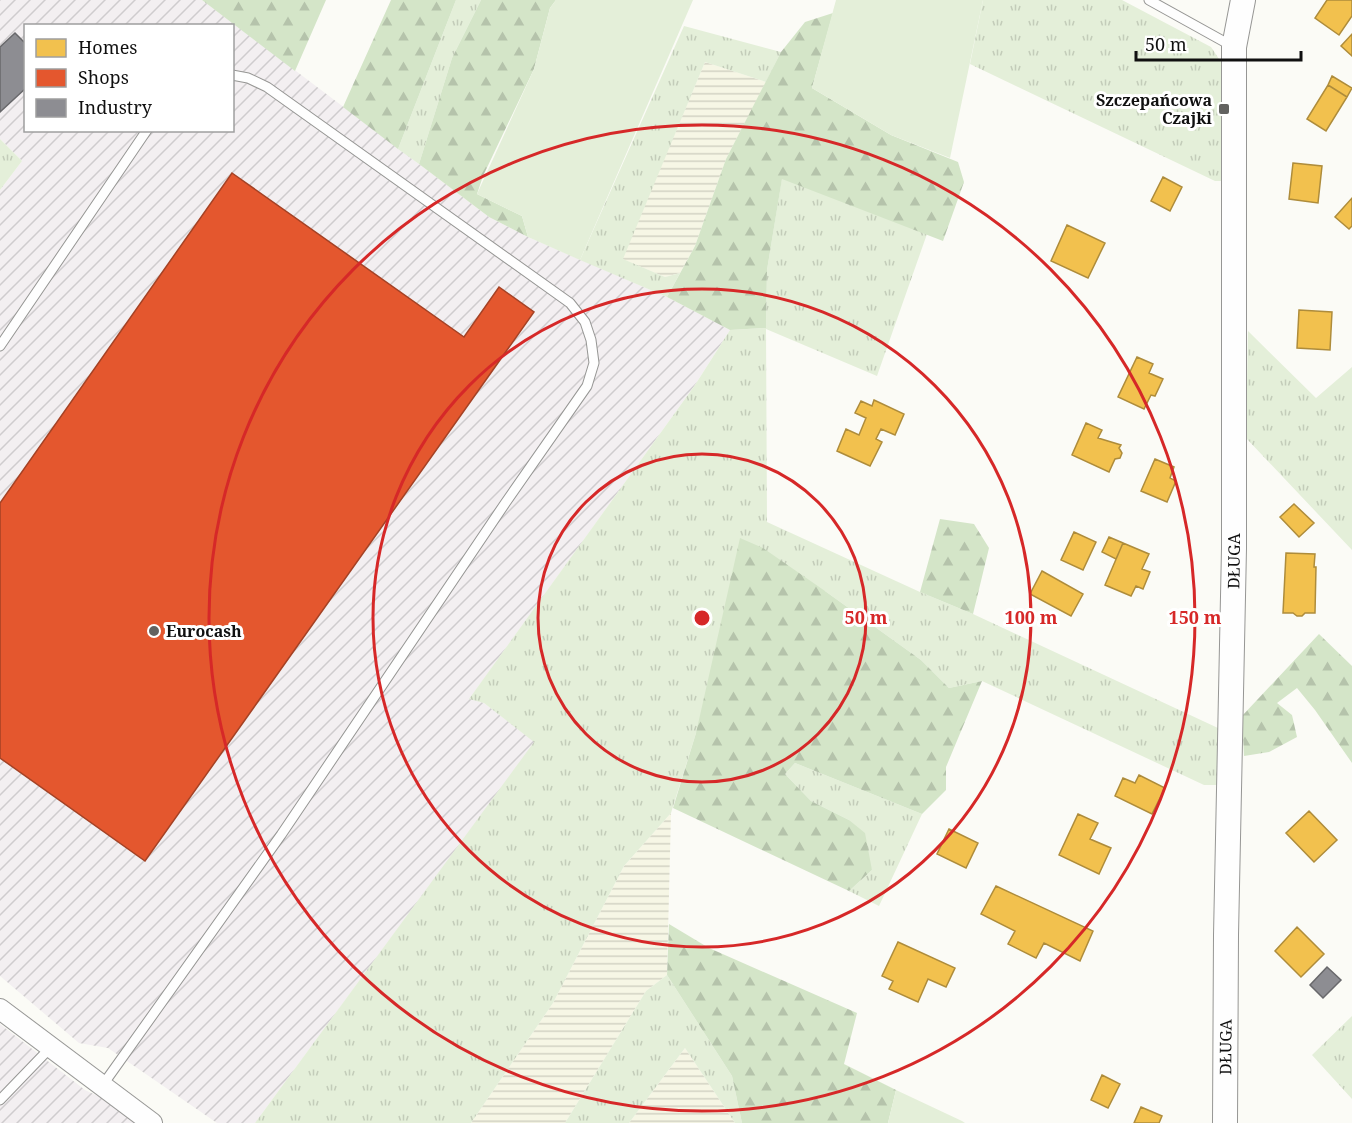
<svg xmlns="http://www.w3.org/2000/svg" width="1352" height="1123" viewBox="0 0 1352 1123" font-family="'Noto Serif',serif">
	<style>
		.industrial { fill: url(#industrial-furrows); fill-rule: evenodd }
		.farmland { fill: url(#farmland-rules) }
		.grass { fill: url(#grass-tufts) }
		.forest { fill: url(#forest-firs) }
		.garden { fill: #e4efd9 }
		.homes { fill: #f2c14e; stroke: #ae8c3b; stroke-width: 1.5 }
		.shops { fill: #e4572e; stroke: #a44225; stroke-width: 1.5 }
		.industry { fill: #8d8d92; stroke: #68686b; stroke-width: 1.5 }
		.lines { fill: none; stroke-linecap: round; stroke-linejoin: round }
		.service-casing { stroke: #969694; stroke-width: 11 }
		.minor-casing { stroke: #969694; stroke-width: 22 }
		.tertiary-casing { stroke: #969694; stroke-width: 26 }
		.service { stroke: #fefefe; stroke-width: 9 }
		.minor { stroke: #fefefe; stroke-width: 20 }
		.tertiary { stroke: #fefefe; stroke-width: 24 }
		.ring { fill: none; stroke: #d62828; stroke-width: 3 }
		.poi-dot { fill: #626260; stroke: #fff; stroke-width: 2 }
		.labels { text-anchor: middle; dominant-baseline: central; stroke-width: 6; stroke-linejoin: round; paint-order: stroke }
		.poi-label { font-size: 16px; font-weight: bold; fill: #101010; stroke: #fff; text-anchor: end }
		.street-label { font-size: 16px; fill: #101010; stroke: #fff }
		.centre { fill: #d62828; stroke: #fff; stroke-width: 3 }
		.ring-label { font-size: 18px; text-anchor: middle; font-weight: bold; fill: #d62828; stroke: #fff; stroke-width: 6; stroke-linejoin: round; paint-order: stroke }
	</style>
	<defs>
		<pattern id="industrial-furrows" width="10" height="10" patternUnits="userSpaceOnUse" patternTransform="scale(1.5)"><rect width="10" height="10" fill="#f3eff1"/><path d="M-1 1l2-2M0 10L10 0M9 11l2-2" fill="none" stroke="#cfccce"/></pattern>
		<pattern id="farmland-rules" width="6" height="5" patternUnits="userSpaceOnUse" patternTransform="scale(1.5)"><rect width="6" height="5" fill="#f6f6e5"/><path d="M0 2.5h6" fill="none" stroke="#d2d2c3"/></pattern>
		<pattern id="grass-tufts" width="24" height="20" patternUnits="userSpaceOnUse" patternTransform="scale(1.5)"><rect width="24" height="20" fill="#e4efd9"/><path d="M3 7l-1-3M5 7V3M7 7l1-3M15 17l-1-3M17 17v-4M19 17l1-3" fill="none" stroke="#c3ccb9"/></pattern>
		<pattern id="forest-firs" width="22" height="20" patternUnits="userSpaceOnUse" patternTransform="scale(1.5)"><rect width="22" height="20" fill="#d4e5c8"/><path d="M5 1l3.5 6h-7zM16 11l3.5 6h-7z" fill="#b5c3ab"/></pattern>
	</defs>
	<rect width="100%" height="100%" fill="#fbfbf6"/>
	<path class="industrial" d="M 0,0 L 202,0 L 489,217 L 528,237 L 667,297 L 730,330 L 695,385 L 470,698 L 484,703 L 535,742 L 255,1123 L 217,1123 L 108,1048 L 79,1043 L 0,976 L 0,190 L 22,161 L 0,139 ZM 26,26 L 232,26 L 232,130 L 26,130 Z
		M 0,1024 L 85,1090 L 100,1097 L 134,1123 L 0,1123 Z"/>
	<path class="farmland" d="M 705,62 L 766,82 L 726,159 L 695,246 L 680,273 L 665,277 L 622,259 Z
		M 671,813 L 667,975 L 646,991 L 565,1123 L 471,1123 L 553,1003 L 624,866 Z
		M 685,1048 L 735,1123 L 629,1123 Z"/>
	<path class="grass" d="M 456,0 L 481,0 L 452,58 L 419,164 L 398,149 Z
		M 983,0 L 1122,0 L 1211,47 L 1223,65 L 1226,181 L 1215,181 L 970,64 Z
		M 684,26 L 781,52 L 766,82 L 705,62 L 623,259 L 665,277 L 680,273 L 667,297 L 580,260 Z
		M 0,139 L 22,161 L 0,190 Z
		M 782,178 L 927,234 L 877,376 L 766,329 L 767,522 L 920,592 L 973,614 L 1218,728 L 1220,785 L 1204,785 L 982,681 L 949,688 L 921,660 L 825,591 L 696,733 L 671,813 L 624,866 L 553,1003 L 471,1123 L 255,1123 L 534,742 L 484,703 L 469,699 L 695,385 L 730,330 L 766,328 L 767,270 Z
		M 1248,331 L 1316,398 L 1352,367 L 1352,550 L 1246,438 Z
		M 795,763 L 922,814 L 879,906 L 849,891 L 872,870 L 849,820 L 811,801 L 785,774 Z
		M 667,975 L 732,1076 L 742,1123 L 735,1123 L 685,1048 L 629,1123 L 565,1123 L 646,991 Z
		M 1352,1016 L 1352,1099 L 1312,1055 Z"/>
	<path class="forest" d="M 202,0 L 326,0 L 295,71 Z
		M 391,0 L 456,0 L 398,149 L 343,107 Z
		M 481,0 L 556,0 L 550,8 L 534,69 L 483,176 L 477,194 L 522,216 L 528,237 L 489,217 L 419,164 L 452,58 Z
		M 833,13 L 812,88 L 891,135 L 958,162 L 964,182 L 943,241 L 782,179 L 767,270 L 766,328 L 730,330 L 667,297 L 695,246 L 726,159 L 781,52 L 805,22 Z
		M 940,519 L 974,524 L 989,548 L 973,614 L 920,592 Z
		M 740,538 L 763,548 L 825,591 L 921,660 L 949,688 L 982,681 L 946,767 L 946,790 L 922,814 L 795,763 L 785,774 L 811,801 L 849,820 L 865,833 L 872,870 L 849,891 L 673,808 L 696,733 Z
		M 1319,634 L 1352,666 L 1352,763 L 1315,710 L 1297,688 L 1277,703 L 1292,715 L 1297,737 L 1269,752 L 1244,756 L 1242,716 Z
		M 669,924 L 709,948 L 857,1013 L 844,1064 L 896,1090 L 888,1123 L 742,1123 L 732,1076 L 667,975 Z"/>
	<path class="garden" d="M 556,0 L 693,0 L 580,260 L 528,237 L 522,216 L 477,194 L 534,69 L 550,8 Z
		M 836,0 L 983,0 L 950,158 L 891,135 L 812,88 Z
		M 896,1090 L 962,1121 L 965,1123 L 888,1123 Z"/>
	<path class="homes" d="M 1327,0 L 1352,0 L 1352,16 L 1339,35 L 1315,18 Z
		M 1352,34 L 1352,56 L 1341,46 Z
		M 1332,76 L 1352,88 L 1347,97 L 1328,85 Z
		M 1328,85 L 1347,97 L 1326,131 L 1307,119 Z
		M 1293,163 L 1322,166 L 1318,203 L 1289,199 Z
		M 1163,177 L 1182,187 L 1170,211 L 1151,201 Z
		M 1352,198 L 1352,226 L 1349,229 L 1335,217 Z
		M 1067,225 L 1105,243 L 1088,278 L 1051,261 Z
		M 1299,310 L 1332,312 L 1330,350 L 1297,348 Z
		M 1137,357 L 1153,364 L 1149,373 L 1163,379 L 1155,396 L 1151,395 L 1144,409 L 1118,397 Z
		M 874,400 L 904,414 L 895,435 L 881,429 L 876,439 L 882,442 L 870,466 L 837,451 L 846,429 L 859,435 L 866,418 L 855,413 L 861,401 L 872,406 Z
		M 1086,423 L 1102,430 L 1098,438 L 1121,445 L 1119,448 L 1122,453 L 1120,458 L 1115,459 L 1109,472 L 1072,455 Z
		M 1155,459 L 1174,467 L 1170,478 L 1176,481 L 1167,502 L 1141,491 Z
		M 1294,504 L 1314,523 L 1299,537 L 1280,517 Z
		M 1074,532 L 1096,542 L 1083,570 L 1061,560 Z
		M 1109,537 L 1123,543 L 1116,559 L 1102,552 Z
		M 1123,543 L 1149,554 L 1142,569 L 1150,572 L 1143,589 L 1136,586 L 1131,596 L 1105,585 Z
		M 1286,553 L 1315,554 L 1314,567 L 1316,567 L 1315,613 L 1305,613 L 1302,616 L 1297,616 L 1293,613 L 1283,613 Z
		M 1042,571 L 1083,594 L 1071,616 L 1030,594 Z
		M 1139,775 L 1165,788 L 1152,814 L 1115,796 L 1123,778 L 1135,783 Z
		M 1309,811 L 1337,840 L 1314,862 L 1286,833 Z
		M 1078,814 L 1098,823 L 1090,839 L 1111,848 L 1099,874 L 1059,855 Z
		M 949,829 L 978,843 L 966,868 L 937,854 Z
		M 996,886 L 1093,931 L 1080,961 L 1044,943 L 1036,958 L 1008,944 L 1015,931 L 981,914 Z
		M 1297,927 L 1324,954 L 1301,977 L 1275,951 Z
		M 898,942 L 955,968 L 946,987 L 928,979 L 918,1002 L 889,989 L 893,981 L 882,976 Z
		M 1102,1075 L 1120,1084 L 1108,1108 L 1091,1100 Z
		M 1141,1107 L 1162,1116 L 1159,1123 L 1134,1123 Z"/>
	<path class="shops" d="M 232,173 L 464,337 L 499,287 L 534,312 L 145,861 L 0,758 L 0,503 Z"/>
	<path class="industry" d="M 15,33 L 26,44 L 26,88 L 0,112 L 0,47 Z
		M 1327,967 L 1341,980 L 1323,998 L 1310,985 Z"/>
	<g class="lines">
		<g class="service-casing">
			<path id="service" d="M 1149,0 L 1232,46
				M 0,346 L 147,130
				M 102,1086 L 281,835 L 506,502 L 587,386 L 594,363 L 591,340 L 585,322 L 570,303 L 267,87 L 248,78 L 232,75
				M 0,1100 L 51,1047"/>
		</g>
		<g class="minor-casing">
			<path id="minor" d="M 0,1009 L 152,1123"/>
		</g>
		<g class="tertiary-casing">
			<g id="tertiary">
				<path id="s1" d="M 1225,1123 L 1226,935 L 1234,548 L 1234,47 L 1243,0"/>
			</g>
		</g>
		<use href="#service" class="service"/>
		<use href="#minor" class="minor"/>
		<use href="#tertiary" class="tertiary"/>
	</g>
	<g class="ring">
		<circle cx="702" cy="618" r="164"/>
		<circle cx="702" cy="618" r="329"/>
		<circle cx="702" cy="618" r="493"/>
	</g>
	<g class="poi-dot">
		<rect x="1218" y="103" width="12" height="12" rx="3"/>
		<circle cx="154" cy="631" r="6"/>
	</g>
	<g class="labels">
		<g class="poi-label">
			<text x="1212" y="100">Szczepańcowa<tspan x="1212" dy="18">Czajki</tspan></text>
			<text x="166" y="631" text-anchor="start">Eurocash</text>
		</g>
		<g class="street-label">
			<text stroke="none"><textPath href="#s1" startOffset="562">DŁUGA</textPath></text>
			<text stroke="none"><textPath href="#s1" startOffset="76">DŁUGA</textPath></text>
		</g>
	</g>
	<circle cx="702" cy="618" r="9" class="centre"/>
	<g class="ring-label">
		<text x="866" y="624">50 m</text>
		<text x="1031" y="624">100 m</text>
		<text x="1195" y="624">150 m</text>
	</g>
	<rect x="24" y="24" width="210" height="108" fill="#ffffff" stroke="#9f9f9f" stroke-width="1.5"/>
	<rect x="36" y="39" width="30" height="18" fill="#f2c14e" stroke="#9f9f9f" stroke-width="1.5"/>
	<text x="78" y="54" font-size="18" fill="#101010">Homes</text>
	<rect x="36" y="69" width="30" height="18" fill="#e4572e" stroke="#9f9f9f" stroke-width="1.5"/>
	<text x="78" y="84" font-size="18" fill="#101010">Shops</text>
	<rect x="36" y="99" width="30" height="18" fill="#8d8d92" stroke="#9f9f9f" stroke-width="1.5"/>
	<text x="78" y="114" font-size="18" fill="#101010">Industry</text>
	<path d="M1136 51v9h165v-9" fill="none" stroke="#101010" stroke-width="3"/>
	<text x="1145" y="51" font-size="18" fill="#101010" stroke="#ffffff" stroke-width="4.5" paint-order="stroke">50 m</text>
</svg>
